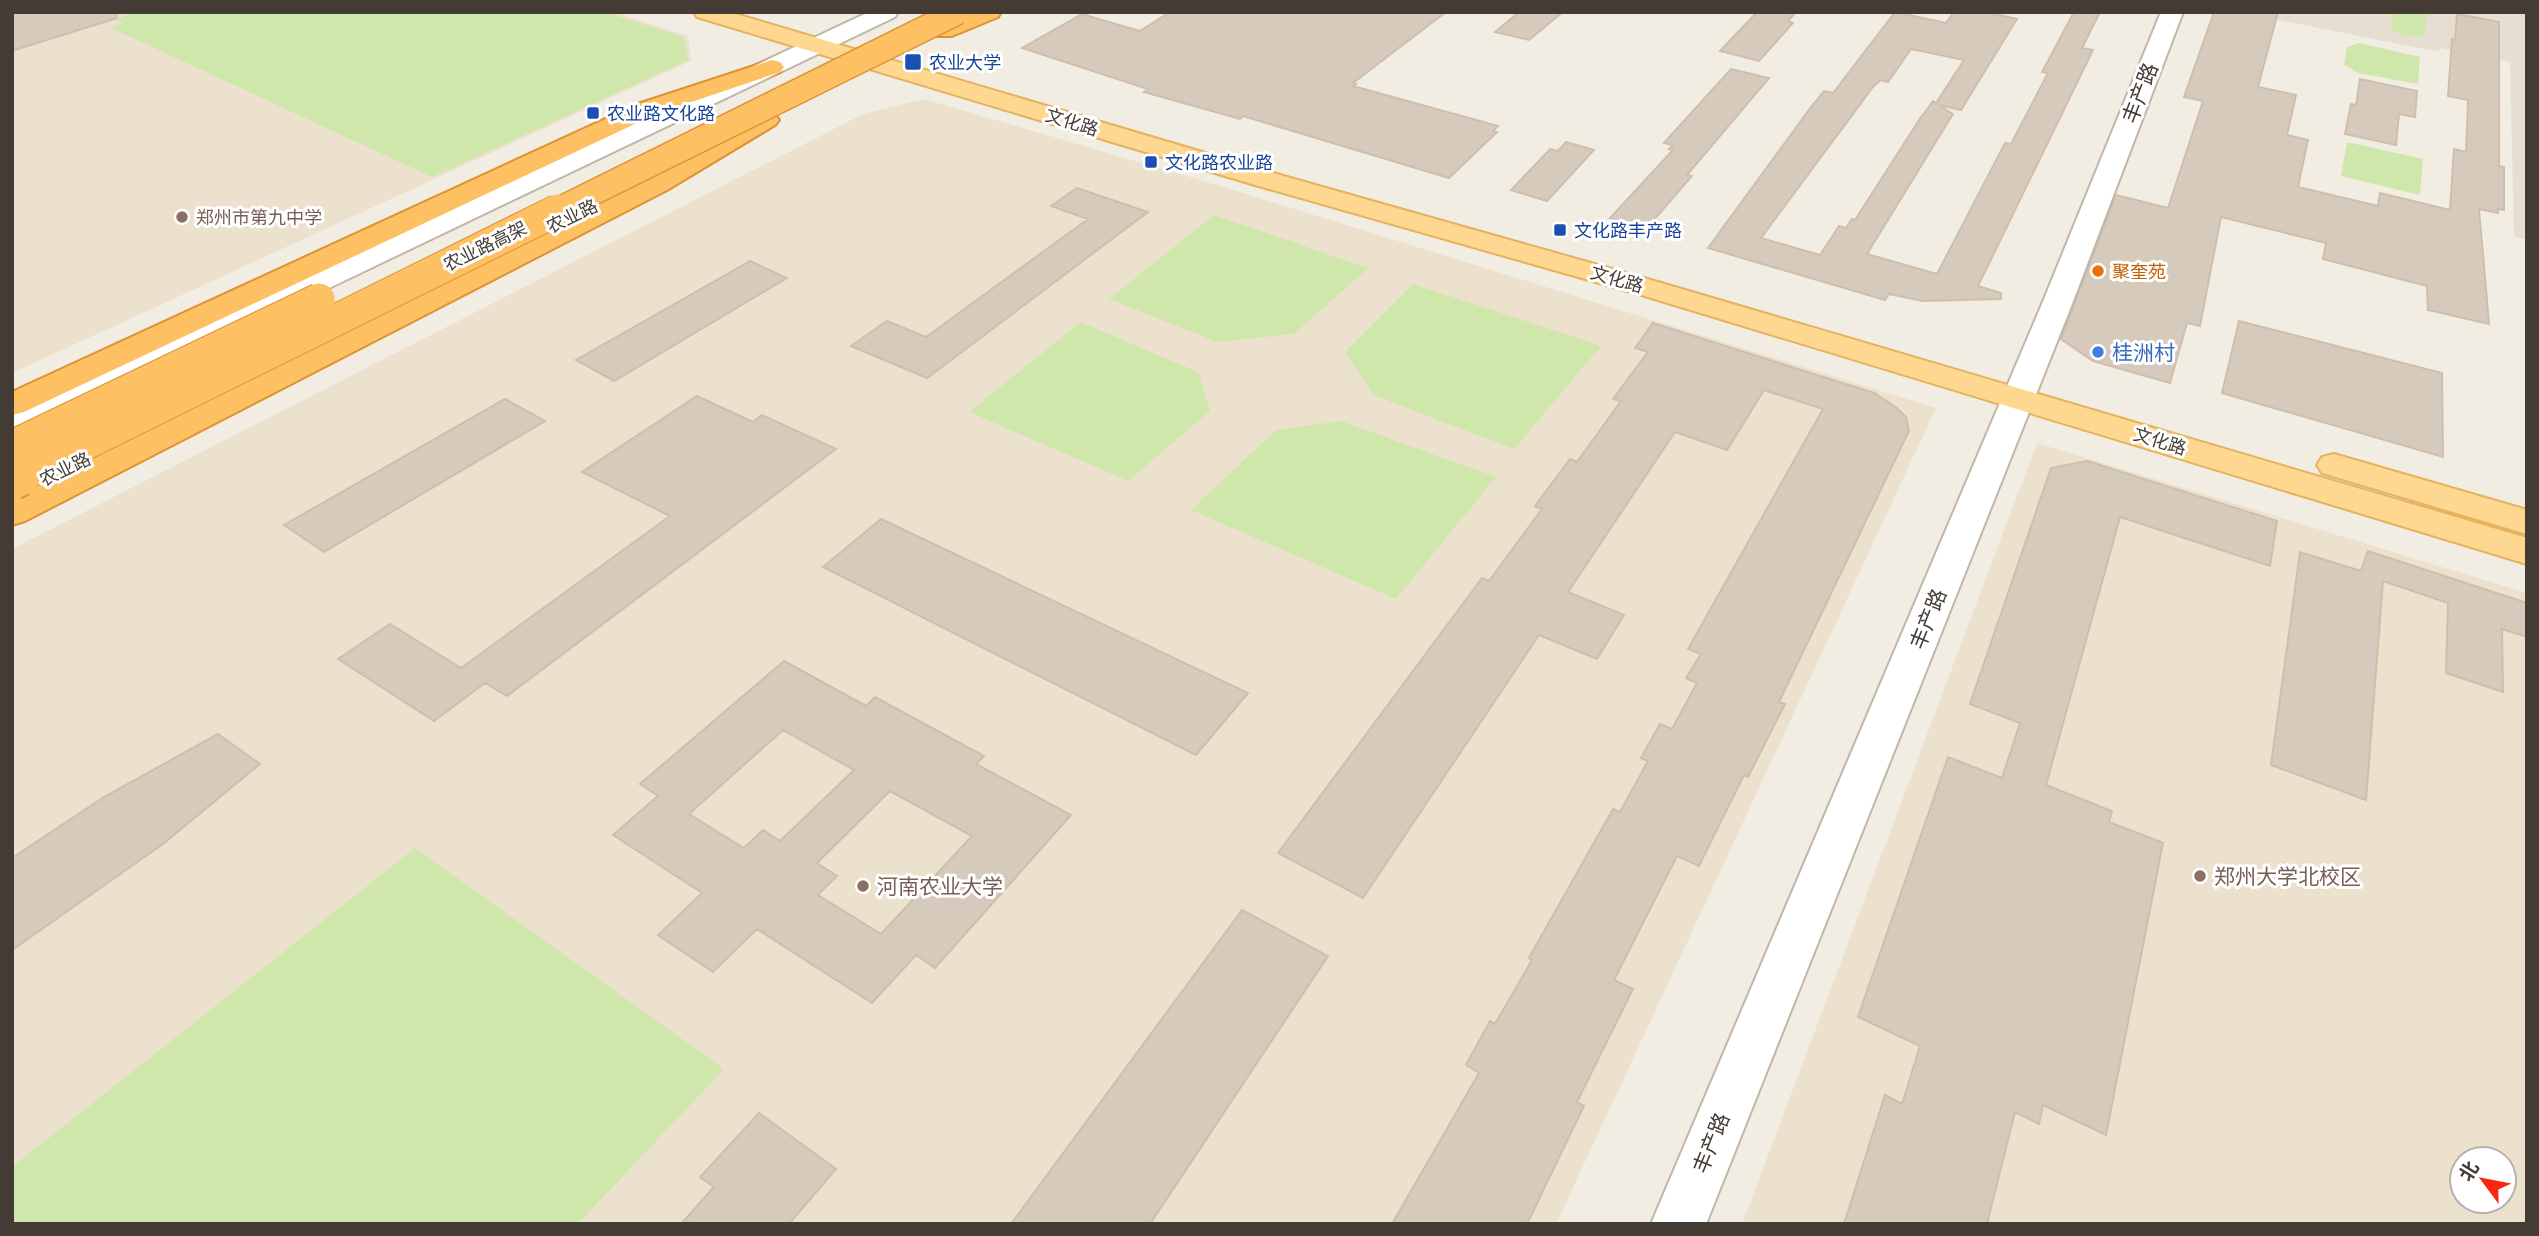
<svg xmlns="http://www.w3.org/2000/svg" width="2539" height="1236" viewBox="0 0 2539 1236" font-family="'PT Sans','Noto Sans SC',sans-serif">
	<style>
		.residential { fill: #e6ded1 }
		.education { fill: #ebe1cd; fill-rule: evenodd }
		.green { fill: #d0e7ac }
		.building { fill: #d6cabc; stroke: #cebfac; stroke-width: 2; fill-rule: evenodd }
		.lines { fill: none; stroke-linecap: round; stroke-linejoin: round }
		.minor-casing { stroke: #c0b7a9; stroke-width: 4 }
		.major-casing { stroke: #e3b360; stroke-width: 4 }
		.highway-casing { stroke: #dd9333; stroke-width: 4 }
		.minor { fill: #fff; fill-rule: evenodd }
		.major { fill: #fed890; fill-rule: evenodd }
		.highway { fill: #fdc063; fill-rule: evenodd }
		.highway-bridge-far2-casing { stroke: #dd9333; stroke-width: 27; stroke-linecap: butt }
		.highway-bridge-far1-casing { stroke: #dd9333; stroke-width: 33; stroke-linecap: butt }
		.highway-bridge-casing { stroke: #dd9333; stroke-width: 43; stroke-linecap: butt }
		.highway-bridge-far2 { stroke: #fdc063; stroke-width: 24 }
		.highway-bridge-far1 { stroke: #fdc063; stroke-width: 31 }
		.highway-bridge { stroke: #fdc063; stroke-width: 39 }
		.transit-dot { fill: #1a4fb4; stroke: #fff; stroke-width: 2.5 }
		.education-dot { fill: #8d6e63; stroke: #fff; stroke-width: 2.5 }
		.food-dot { fill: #e8710a; stroke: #fff; stroke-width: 2.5 }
		.shop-dot { fill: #3f7fe0; stroke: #fff; stroke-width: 2.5 }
		.labels { text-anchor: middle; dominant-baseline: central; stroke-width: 6; stroke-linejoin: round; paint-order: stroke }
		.far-transit-label { font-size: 18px; fill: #164399; stroke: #fff; text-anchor: start }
		.far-street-label { font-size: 18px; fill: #443c34; stroke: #fff }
		.far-education-label { font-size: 18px; fill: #785e54; stroke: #fff; text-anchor: start }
		.far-food-label { font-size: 18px; fill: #c56008; stroke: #fff; text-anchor: start }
		.street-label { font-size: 21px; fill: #443c34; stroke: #fff }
		.shop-label { font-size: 21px; fill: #366cbe; stroke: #fff; text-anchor: start }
		.education-label { font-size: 21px; fill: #785e54; stroke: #fff; text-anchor: start }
	</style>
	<rect width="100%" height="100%" fill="#f2ede3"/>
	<path class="residential" d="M 2239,12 L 2527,12 L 2527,240 L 2514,237 L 2510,62 L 2440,48 L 2439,52 Z"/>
	<path class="education" d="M 12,12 L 614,12 L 688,36 L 691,61 L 12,373 Z
		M 924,99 L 1227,188 L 1936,408 L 1556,1224 L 12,1224 L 12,549 L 863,114 Z
		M 2037,443 L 2527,593 L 2527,1224 L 1742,1224 ZM 2462,1159 L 2504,1159 L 2504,1201 L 2462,1201 Z"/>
	<path class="green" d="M 134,12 L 605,12 L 683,37 L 689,60 L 432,177 L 111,28 L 124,23 L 115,19 Z
		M 2393,12 L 2427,12 L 2424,36 L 2409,36 L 2391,30 Z
		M 2359,43 L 2420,57 L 2418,84 L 2358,73 L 2344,65 L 2347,47 Z
		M 2347,142 L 2423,159 L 2420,195 L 2341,176 Z
		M 1214,215 L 1368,268 L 1294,334 L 1217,342 L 1109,299 Z
		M 1413,284 L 1601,346 L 1514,449 L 1373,395 L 1345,352 Z
		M 1081,322 L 1198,372 L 1210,411 L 1128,481 L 969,412 Z
		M 1341,421 L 1496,477 L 1396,599 L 1191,510 L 1276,430 Z
		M 415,848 L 724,1069 L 578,1224 L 12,1224 L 12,1167 Z"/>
	<path class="building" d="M 12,12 L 116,12 L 117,18 L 12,51 Z
		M 1170,12 L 1446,12 L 1353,83 L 1356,84 L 1353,86 L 1498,126 L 1493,131 L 1497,132 L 1449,178 L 1243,116 L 1240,119 L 1144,92 L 1148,89 L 1022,48 L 1082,14 L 1140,31 Z
		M 1519,12 L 1563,12 L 1529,40 L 1495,32 Z
		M 1757,12 L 1796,12 L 1788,21 L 1793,23 L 1759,61 L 1720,51 Z
		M 1895,12 L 1946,23 L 1954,12 L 1986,12 L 2017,19 L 1961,110 L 1939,105 L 1953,114 L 1867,254 L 1937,274 L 2005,143 L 2011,144 L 2048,73 L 2042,72 L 2074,12 L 2100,12 L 2082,48 L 2093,50 L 1978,286 L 2001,293 L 2001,299 L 1923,301 L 1889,294 L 1885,300 L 1708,248 L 1811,107 L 1824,91 L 1833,93 ZM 1911,49 L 1964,60 L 1936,103 L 1933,101 L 1919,120 L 1855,220 L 1852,219 L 1846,228 L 1839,226 L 1820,255 L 1761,238 L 1873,87 L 1881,80 L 1888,82 Z
		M 2214,12 L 2278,12 L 2258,87 L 2296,95 L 2287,135 L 2308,140 L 2298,187 L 2378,206 L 2380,193 L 2450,210 L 2454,149 L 2466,152 L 2468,100 L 2448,96 L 2452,39 L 2455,40 L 2457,14 L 2499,22 L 2499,166 L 2504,167 L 2504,210 L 2498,209 L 2498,213 L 2479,209 L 2489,324 L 2428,310 L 2427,286 L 2323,259 L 2326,243 L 2221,217 L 2200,326 L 2187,323 L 2170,383 L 2093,361 L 2061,339 L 2116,195 L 2168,208 L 2203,101 L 2184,97 Z
		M 1731,69 L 1769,78 L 1687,175 L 1692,176 L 1646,229 L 1610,218 L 1673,150 L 1669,149 L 1673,145 L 1664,143 Z
		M 2360,79 L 2417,91 L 2415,117 L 2399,114 L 2396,145 L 2345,134 L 2351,104 L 2356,105 Z
		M 1566,142 L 1594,150 L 1547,201 L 1511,190 L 1550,149 L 1558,151 Z
		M 1077,188 L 1148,212 L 927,378 L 851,346 L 887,321 L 926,337 L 1088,219 L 1051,206 Z
		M 750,261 L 787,278 L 614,381 L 576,360 Z
		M 2239,321 L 2442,373 L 2443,457 L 2222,393 Z
		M 1653,323 L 1874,393 L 1897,408 L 1906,417 L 1909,431 L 1779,702 L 1785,704 L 1748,777 L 1744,775 L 1699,866 L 1677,856 L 1614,980 L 1633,989 L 1577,1102 L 1584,1106 L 1527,1224 L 1392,1224 L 1479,1073 L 1466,1065 L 1490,1021 L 1495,1024 L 1532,960 L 1529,958 L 1613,809 L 1620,812 L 1648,761 L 1641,758 L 1660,724 L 1672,729 L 1697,683 L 1686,678 L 1701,654 L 1688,649 L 1823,409 L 1764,390 L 1727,450 L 1675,432 L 1568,592 L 1624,615 L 1597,659 L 1539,635 L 1363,898 L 1278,853 L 1482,578 L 1489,581 L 1542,509 L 1535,506 L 1570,459 L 1577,462 L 1621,401 L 1613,399 L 1648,352 L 1635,348 Z
		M 697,396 L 753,422 L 762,415 L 836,449 L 507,696 L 485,683 L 434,721 L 338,659 L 390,624 L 461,668 L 670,516 L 582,472 Z
		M 505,399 L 545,421 L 324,552 L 284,525 Z
		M 2087,461 L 2277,521 L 2270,566 L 2120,517 L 2046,785 L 2112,811 L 2109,822 L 2163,843 L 2106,1135 L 2043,1105 L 2039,1124 L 2015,1112 L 1987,1224 L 1844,1224 L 1885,1095 L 1902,1104 L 1920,1046 L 1858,1017 L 1948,757 L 2002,778 L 2020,723 L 1970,704 L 2051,468 Z
		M 881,519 L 1248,693 L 1196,755 L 823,567 Z
		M 2368,551 L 2527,603 L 2527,637 L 2502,629 L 2503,692 L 2446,673 L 2448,603 L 2383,581 L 2366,800 L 2271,765 L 2300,552 L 2361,571 Z
		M 784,661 L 866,706 L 875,697 L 984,756 L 976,764 L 1071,815 L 935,968 L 916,955 L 872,1003 L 757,929 L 713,972 L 658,935 L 702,893 L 613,835 L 658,796 L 640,784 ZM 783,730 L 854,770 L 780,841 L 763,830 L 744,848 L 689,814 ZM 890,791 L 972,836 L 881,934 L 818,895 L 837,876 L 817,863 Z
		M 218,734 L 260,764 L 163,844 L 12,950 L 12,858 L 104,797 Z
		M 1242,910 L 1328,956 L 1150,1224 L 1011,1224 Z
		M 759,1113 L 836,1169 L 789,1224 L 681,1224 L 714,1187 L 700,1177 Z"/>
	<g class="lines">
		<g class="minor-casing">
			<path id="minor" d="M 869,12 L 898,12 L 895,17 L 24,434 L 12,437 L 12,414 Z
				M 2161,12 L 2183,12 L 2072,304 L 1706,1224 L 1651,1224 L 2042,304 Z"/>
		</g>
		<g class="major-casing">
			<path id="major" d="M 694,12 L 729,12 L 1273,173 L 1658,282 L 2527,538 L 2527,564 L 1638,294 L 1255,185 L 697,17 Z
				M 2334,454 L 2527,510 L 2527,534 L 2322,473 L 2317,465 L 2322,457 Z"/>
		</g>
		<g class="highway-casing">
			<path id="highway" d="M 970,12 L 1001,12 L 998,17 L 952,36 L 936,36 L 933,31 L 936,26 Z
				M 772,60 L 780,62 L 784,67 L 780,72 L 656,114 L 24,412 L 12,415 L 12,392 L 638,104 Z
				M 766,112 L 775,115 L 779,120 L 775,125 L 667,190 L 25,521 L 12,525 L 12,498 L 649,178 L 757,115 Z"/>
		</g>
		<use href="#minor" class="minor"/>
		<use href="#major" class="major"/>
		<use href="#highway" class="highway"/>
		<g class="highway-bridge-far2-casing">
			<path id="highway-bridge-far2" d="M 554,212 L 958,12"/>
		</g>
		<g class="highway-bridge-far1-casing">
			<path id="highway-bridge-far1" d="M 12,446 L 319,299
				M 17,478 L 558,210"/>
		</g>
		<g class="highway-bridge-casing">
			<path id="highway-bridge" d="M 12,480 L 20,476"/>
		</g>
		<use href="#highway-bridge-far2" class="highway-bridge-far2"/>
		<use href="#highway-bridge-far1" class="highway-bridge-far1"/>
		<use href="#highway-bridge" class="highway-bridge"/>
	</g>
	<g class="transit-dot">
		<rect x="904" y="53" width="18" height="18" rx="3.5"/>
		<rect x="586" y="106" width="14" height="14" rx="3.5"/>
		<rect x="1144" y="155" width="14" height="14" rx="3.5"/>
		<rect x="1553" y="223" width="14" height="14" rx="3.5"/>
	</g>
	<g class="education-dot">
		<circle cx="182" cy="217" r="7"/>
		<circle cx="2200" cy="876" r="7"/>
		<circle cx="863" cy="886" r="7"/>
	</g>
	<circle class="food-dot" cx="2098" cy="271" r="7"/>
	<circle class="shop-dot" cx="2098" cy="352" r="7"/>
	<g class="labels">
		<g class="far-transit-label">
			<text x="929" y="62">农业大学</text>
			<text x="607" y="113">农业路文化路</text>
			<text x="1165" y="162">文化路农业路</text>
			<text x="1574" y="230">文化路丰产路</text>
		</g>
		<g class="far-street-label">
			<text transform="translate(1072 122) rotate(17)">文化路</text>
			<text transform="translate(572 216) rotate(-26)">农业路</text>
			<text transform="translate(485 246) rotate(-26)">农业路高架</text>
			<text transform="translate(1617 279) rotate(16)">文化路</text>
			<text transform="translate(2160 441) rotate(17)">文化路</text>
			<text transform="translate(65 469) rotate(-26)">农业路</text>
		</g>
		<g class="far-education-label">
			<text x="196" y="217">郑州市第九中学</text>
		</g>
		<g class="far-food-label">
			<text x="2112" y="271">聚奎苑</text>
		</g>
		<g class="street-label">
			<text transform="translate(2140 93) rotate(-69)">丰产路</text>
			<text transform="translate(1928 619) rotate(-68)">丰产路</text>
			<text transform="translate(1711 1143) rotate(-68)">丰产路</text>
		</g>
		<g class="shop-label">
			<text x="2112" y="352">桂洲村</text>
		</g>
		<g class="education-label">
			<text x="2214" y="876">郑州大学北校区</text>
			<text x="877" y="886">河南农业大学</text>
		</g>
	</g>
	<rect width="2539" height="1236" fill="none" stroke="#443c34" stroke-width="28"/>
	<g transform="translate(2483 1180) rotate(302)"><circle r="33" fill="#ffffff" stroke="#b4b1ae" stroke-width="2"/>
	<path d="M0-5L12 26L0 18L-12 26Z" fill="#fa2713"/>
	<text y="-10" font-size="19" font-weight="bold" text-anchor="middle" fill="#443c34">北</text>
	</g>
</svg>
